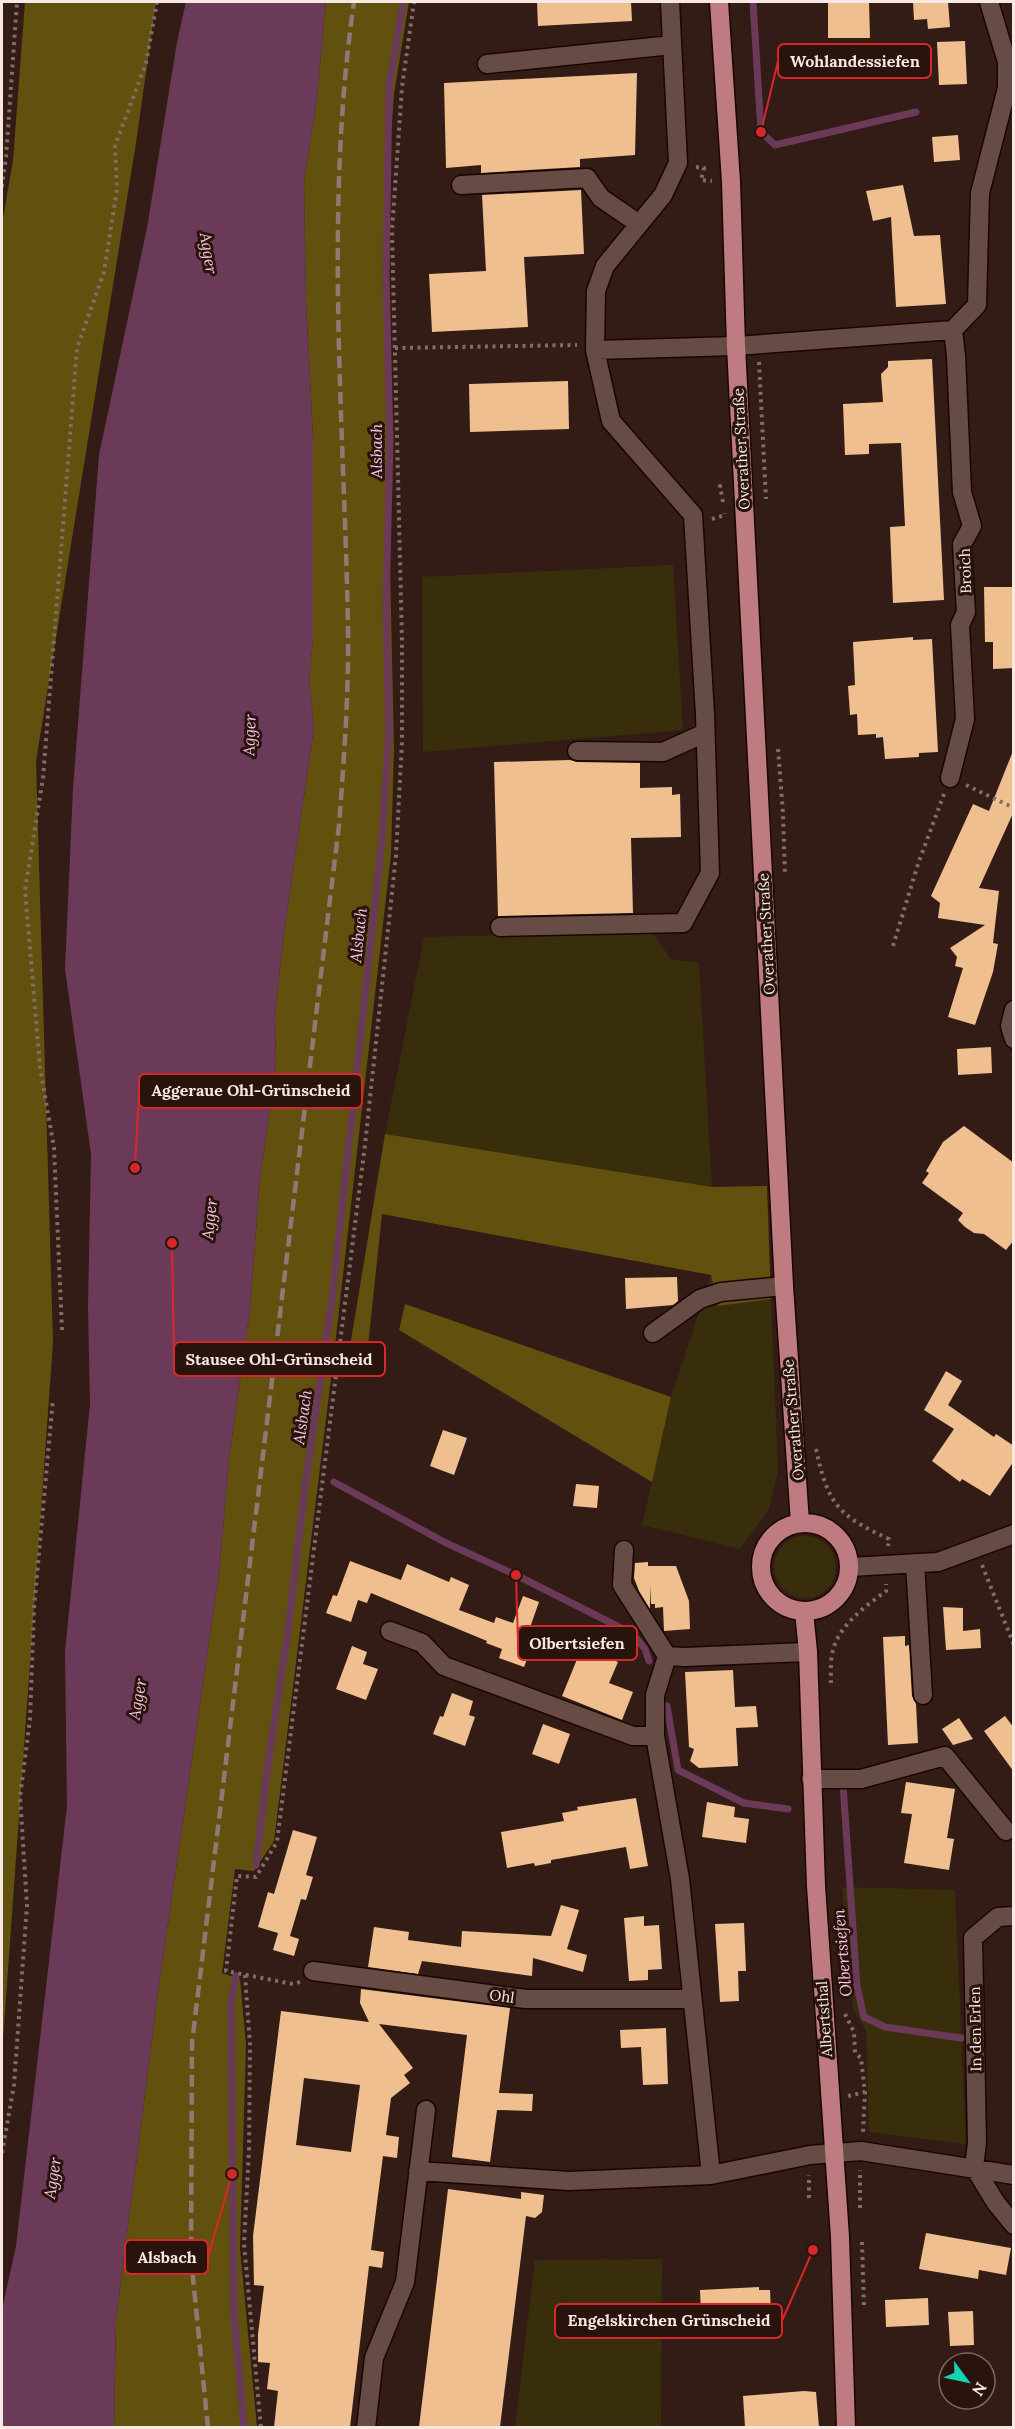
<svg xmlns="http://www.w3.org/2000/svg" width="1015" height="2429" viewBox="0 0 1015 2429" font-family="Lora,serif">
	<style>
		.green { fill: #382e0b }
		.forest { fill: #62500f }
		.water { fill: #6c3a59 }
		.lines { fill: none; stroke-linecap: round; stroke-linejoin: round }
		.stream { stroke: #6c3a59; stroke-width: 7 }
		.building { fill: #efbf90; fill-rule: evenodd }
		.minor-casing { stroke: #190603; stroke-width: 21 }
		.major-casing { stroke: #190603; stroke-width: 21 }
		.path { stroke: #816d67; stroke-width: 4; stroke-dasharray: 3 4.5; stroke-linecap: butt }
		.minor { stroke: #664c45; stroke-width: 18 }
		.major { stroke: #be7c81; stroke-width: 18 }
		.rail { stroke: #8e7a75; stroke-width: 4.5; stroke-dasharray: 12 6; stroke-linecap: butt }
		.labels { text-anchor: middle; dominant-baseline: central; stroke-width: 6; stroke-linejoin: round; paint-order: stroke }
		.street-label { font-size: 15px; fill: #f8e8e3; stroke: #28130d }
		.water-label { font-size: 16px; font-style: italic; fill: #f7c5e2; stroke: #28130d }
		.leader { fill: none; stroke: #d62828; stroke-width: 2 }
		.callout-dot { fill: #d62828; stroke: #28130d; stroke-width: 2 }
		.callout { fill: #28130d; stroke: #d62828; stroke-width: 2 }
		.callout-label { font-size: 16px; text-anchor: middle; font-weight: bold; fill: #f8e8e3 }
	</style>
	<rect width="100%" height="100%" fill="#331c16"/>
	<path class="green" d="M 673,565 L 683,730 L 423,752 L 422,577 Z
		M 652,932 L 671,959 L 699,963 L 712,1187 L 385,1134 L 424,937 Z
		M 711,1275 L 718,1306 L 771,1299 L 778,1471 L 769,1509 L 740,1549 L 642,1525 L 671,1397 Z
		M774 1567a31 31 0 1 1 62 0a31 31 0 1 1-62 0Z
		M 842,1887 L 955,1890 L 966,2144 L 869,2132 L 866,2031 L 853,2008 Z
		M 662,2259 L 661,2427 L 515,2427 L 535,2260 Z"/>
	<path class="forest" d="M 25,2 L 156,2 L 136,143 L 36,761 L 53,1342 L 2,2054 L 2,224 L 13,160 Z
		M 326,2 L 409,2 L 394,94 L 383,247 L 394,749 L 391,854 L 334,1354 L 274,1841 L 254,1871 L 235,1869 L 222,1973 L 240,1979 L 246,2045 L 240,2249 L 257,2427 L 114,2428 L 116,2320 L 158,1992 L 219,1574 L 229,1459 L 250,1309 L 260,1178 L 276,1066 L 275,1017 L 283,940 L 314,727 L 309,680 L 313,640 L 313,438 L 306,303 L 304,182 L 317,98 Z
		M 385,1134 L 712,1187 L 767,1186 L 771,1299 L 718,1306 L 711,1275 L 382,1214 L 365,1374 L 347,1365 Z
		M 405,1304 L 671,1397 L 652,1482 L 399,1330 Z"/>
	<path class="water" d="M 186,2 L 326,2 L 317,98 L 304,182 L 306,303 L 313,438 L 313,640 L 309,680 L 314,727 L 283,940 L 275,1017 L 276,1066 L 260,1178 L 250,1309 L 229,1459 L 219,1574 L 158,1992 L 116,2320 L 114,2427 L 2,2427 L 2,2310 L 16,2246 L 67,1806 L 65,1652 L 90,1404 L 88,1307 L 91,1154 L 65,969 L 73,788 L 99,455 L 147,228 L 177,42 Z"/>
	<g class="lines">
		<path class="stream" d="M 753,2 L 761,132 L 775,145 L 916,112
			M 334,1482 L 446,1543 L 516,1575 L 633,1634 L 645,1649 L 649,1661
			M 667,1706 L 678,1770 L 744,1803 L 788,1809
			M 843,1785 L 857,1986 L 864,2017 L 885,2027 L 961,2038
			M 256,1865 L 267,1770 L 288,1631 L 305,1486 L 332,1299 L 381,849 L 389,733 L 386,605 L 390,441 L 386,276 L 389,87 L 403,2
			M 236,1976 L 231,2001 L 234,2314 L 244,2428"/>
	</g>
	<path class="building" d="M 537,2 L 631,2 L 632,21 L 538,26 Z
		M 828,2 L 869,2 L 870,38 L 828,38 Z
		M 913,2 L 948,2 L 950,27 L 928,29 L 927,19 L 914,20 Z
		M 965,41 L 967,84 L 939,85 L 937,42 Z
		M 637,73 L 635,155 L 580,159 L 580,167 L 481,173 L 481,165 L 446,168 L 444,83 Z
		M 958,135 L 960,160 L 934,162 L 932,137 Z
		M 903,185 L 914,236 L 940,235 L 946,304 L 896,307 L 891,217 L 873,221 L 866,191 Z
		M 581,190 L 584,254 L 524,257 L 528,327 L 432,332 L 429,274 L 486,271 L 482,195 Z
		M 932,359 L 944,600 L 893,603 L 890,527 L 905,526 L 901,443 L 869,444 L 869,454 L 845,455 L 843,404 L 883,402 L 881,374 L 888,367 L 888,361 Z
		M 568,381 L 569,429 L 470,432 L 469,384 Z
		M 984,587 L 1014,587 L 1014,668 L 993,669 L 993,642 L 985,642 Z
		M 913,637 L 913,640 L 932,639 L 938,752 L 919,753 L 919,757 L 885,759 L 883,737 L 876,738 L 876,734 L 858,735 L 857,714 L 850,715 L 848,686 L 855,685 L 853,642 Z
		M 1013,751 L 1014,811 L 979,888 L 999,891 L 993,943 L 998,944 L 993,972 L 975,1025 L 948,1017 L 963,968 L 955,966 L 957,957 L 950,948 L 985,925 L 938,918 L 940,903 L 931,896 L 973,804 L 989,811 Z
		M 570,760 L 577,762 L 640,763 L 640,788 L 672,787 L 672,795 L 680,794 L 681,837 L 631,838 L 633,913 L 498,916 L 494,762 Z
		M 991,1047 L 992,1073 L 958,1075 L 957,1049 Z
		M 964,1126 L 1014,1163 L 1014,1240 L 1006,1250 L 984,1234 L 974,1233 L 965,1227 L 958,1220 L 963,1213 L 922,1183 L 929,1173 L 926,1171 L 943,1142 Z
		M 677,1277 L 678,1301 L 673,1305 L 626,1309 L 625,1278 Z
		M 946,1371 L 962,1381 L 948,1405 L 994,1437 L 996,1434 L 1014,1446 L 1014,1461 L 990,1496 L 962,1479 L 960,1482 L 932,1461 L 954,1429 L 924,1410 Z
		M 443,1430 L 467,1438 L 454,1475 L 430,1466 Z
		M 576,1484 L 599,1486 L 597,1508 L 573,1506 Z
		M 350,1561 L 401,1580 L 407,1564 L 449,1582 L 451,1577 L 469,1585 L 459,1610 L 494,1623 L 496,1617 L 513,1623 L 523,1596 L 539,1602 L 527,1636 L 535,1639 L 524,1667 L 499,1658 L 502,1649 L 486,1643 L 487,1641 L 371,1593 L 367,1603 L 358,1600 L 351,1622 L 326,1613 L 333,1595 L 337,1596 Z
		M 648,1562 L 648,1566 L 676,1566 L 689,1601 L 690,1629 L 664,1631 L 663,1607 L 655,1608 L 655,1604 L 651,1604 L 650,1586 L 650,1609 L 639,1591 L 634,1578 L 635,1563 Z
		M 943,1607 L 963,1608 L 963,1631 L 980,1629 L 981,1648 L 946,1650 Z
		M 905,1636 L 905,1646 L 909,1645 L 912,1696 L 916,1704 L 918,1743 L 888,1745 L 883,1637 Z
		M 352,1646 L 367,1652 L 363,1664 L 378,1669 L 366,1700 L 336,1689 Z
		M 582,1647 L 618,1662 L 609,1683 L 633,1692 L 622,1720 L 562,1696 Z
		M 733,1670 L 735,1707 L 756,1706 L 758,1727 L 736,1728 L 738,1766 L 699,1768 L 690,1761 L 694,1749 L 689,1747 L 685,1672 Z
		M 452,1693 L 473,1701 L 469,1715 L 475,1717 L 465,1746 L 433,1734 L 440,1716 L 443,1717 Z
		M 1005,1716 L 1014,1728 L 1014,1772 L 984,1731 Z
		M 959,1718 L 973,1739 L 953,1745 L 942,1729 Z
		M 543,1724 L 570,1734 L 559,1764 L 532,1754 Z
		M 906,1782 L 955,1789 L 947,1838 L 954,1839 L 949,1870 L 904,1863 L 912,1814 L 901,1813 Z
		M 636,1798 L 648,1866 L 630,1869 L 626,1847 L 551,1860 L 551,1863 L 535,1866 L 534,1863 L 507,1868 L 501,1832 L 564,1821 L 562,1813 L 578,1810 L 577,1807 Z
		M 707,1802 L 735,1807 L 734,1817 L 749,1819 L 746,1843 L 702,1837 Z
		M 293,1830 L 317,1837 L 306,1875 L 313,1877 L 306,1900 L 301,1899 L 290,1936 L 299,1939 L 294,1956 L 273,1950 L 278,1933 L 258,1927 L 268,1892 L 274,1894 Z
		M 561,1905 L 579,1910 L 567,1949 L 587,1955 L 583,1972 L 533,1958 L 532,1976 L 422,1961 L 418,1974 L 368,1967 L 374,1927 L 409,1932 L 408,1940 L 461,1947 L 462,1931 L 551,1936 Z
		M 644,1916 L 644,1926 L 659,1925 L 662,1969 L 648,1970 L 648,1980 L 629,1981 L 624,1918 Z
		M 744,1923 L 746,1971 L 738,1971 L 739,2001 L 720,2002 L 715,1924 Z
		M 361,1989 L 510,2008 L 499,2093 L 533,2094 L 532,2111 L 497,2110 L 490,2162 L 452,2157 L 467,2035 L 379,2024 L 413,2068 L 404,2075 L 410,2083 L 391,2098 L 386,2135 L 399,2137 L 397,2158 L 383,2156 L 371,2250 L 384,2252 L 382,2268 L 369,2266 L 350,2427 L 274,2427 L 278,2391 L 267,2389 L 270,2363 L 258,2362 L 258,2334 L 264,2286 L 254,2285 L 253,2236 L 281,2011 L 369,2022 L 360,2003 ZM 304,2078 L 360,2085 L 351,2152 L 296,2145 Z
		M 666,2028 L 668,2084 L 643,2085 L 641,2047 L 621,2048 L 620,2030 Z
		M 448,2189 L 521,2199 L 521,2192 L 544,2195 L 542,2212 L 535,2218 L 526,2216 L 500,2427 L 419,2427 Z
		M 926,2233 L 1011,2248 L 1006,2275 L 979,2270 L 978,2279 L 919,2269 Z
		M 759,2287 L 759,2290 L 770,2290 L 771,2313 L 701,2314 L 700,2290 Z
		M 928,2298 L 929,2325 L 886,2327 L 885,2300 Z
		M 973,2311 L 974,2345 L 950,2346 L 948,2312 Z
		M 804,2391 L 816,2392 L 819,2427 L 745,2427 L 743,2396 Z"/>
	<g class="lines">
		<g class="minor-casing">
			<path id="minor" d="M 487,64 L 672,45
				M 461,185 L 587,178 L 601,198 L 639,224
				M 595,350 L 736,346 L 953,330 L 977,305 L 980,193 L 1007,88 L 1007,62 L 989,2
				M 577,751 L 663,752 L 705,733
				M 950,778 L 965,719 L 960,625 L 966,612 L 962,544 L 972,526 L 962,492 L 956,356 L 953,330
				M 500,927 L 683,923 L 710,873 L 705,714 L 693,515 L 611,421 L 595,350 L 596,291 L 605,266 L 663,195 L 678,163 L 670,2
				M 1014,1010 L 1010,1026 L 1014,1039
				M 653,1333 L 700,1299 L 721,1292 L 784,1286
				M 624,1550 L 622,1585 L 667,1656
				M 915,1563 L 923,1695
				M 850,1567 L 938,1562 L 1014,1534
				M 390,1631 L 422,1643 L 444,1666 L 633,1736 L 655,1736
				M 808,1652 L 684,1657 L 667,1656 L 655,1695 L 655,1736 L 680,1879 L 711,2175 L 810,2155 L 861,2151 L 1014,2175
				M 811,1779 L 861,1779 L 945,1756 L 1006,1831
				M 1014,1916 L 998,1917 L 973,1938 L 977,2143 L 974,2167 L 996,2203 L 1014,2225
				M 313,1971 L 526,1999 L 692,1999
				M 418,2171 L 569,2181 L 711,2175
				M 366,2428 L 374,2358 L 405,2282 L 426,2110"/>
		</g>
		<g class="major-casing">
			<path id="major" d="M 719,2 L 731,182 L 736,346 L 784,1286 L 800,1523
				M761 1567a44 44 0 1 1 88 0a44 44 0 1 1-88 0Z
				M 804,1611 L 808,1652 L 816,1886 L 840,2237 L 846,2428"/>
		</g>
		<path class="path" d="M 696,167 L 704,168 L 701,180 L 712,181
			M 2,187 L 6,157 L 17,2
			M 395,348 L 577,345
			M 759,362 L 766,499
			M 723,502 L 720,486 L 725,485
			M 712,519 L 725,515 L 725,513
			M 778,749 L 783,813 L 785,876
			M 966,785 L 1014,808
			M 893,946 L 918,864 L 944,794
			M 62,1330 L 54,1148 L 40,1067 L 25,890 L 43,778 L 77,348 L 104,272 L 117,189 L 115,146 L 146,63 L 157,2
			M 816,1449 C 828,1504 837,1515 889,1539 L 888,1546
			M 982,1565 L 1014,1645
			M 831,1683 C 831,1673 830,1660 833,1650 C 840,1624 866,1606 886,1591 L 886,1584
			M 245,1975 L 250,2044 L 249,2150 L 244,2244 L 261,2428
			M 300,1982 L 293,1984 L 226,1971 L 237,1876 L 256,1877 L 277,1842 L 365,1145 L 396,855 L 402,742 L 402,641 L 392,231 L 402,87 L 414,2
			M 845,2014 L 854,2032 L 855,2053 L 861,2058 L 865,2092 L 863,2133
			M 848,2096 L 865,2092
			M 2,2153 L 14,2085 L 27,1905 L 20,1797 L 30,1719 L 34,1608 L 53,1399
			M 809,2198 L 809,2175
			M 860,2208 L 860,2170
			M 862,2242 L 864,2307"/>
		<use href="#minor" class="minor"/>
		<use href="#major" class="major"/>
		<path class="rail" d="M 208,2428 L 191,2258 L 192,2043 L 339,825 C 344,759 349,692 348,626 C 344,419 324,208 354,2"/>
	</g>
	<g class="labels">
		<g class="street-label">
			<text transform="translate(741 449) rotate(-93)">Overather Straße</text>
			<text transform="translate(965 571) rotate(-92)">Broich</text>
			<text transform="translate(766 934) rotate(-93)">Overather Straße</text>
			<text transform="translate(793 1420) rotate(-95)">Overather Straße</text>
			<text transform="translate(502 1996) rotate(8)">Ohl</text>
			<text transform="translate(824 2019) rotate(-94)">Albertsthal</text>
			<text transform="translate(975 2029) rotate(-91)">In den Erlen</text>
		</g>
		<g class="water-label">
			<text transform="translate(209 253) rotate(81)">Agger</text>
			<text transform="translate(376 451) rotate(-90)">Alsbach</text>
			<text transform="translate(249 735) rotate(-88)">Agger</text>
			<text transform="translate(358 935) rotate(-84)">Alsbach</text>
			<text transform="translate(209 1219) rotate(-84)">Agger</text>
			<text transform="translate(302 1417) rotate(-82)">Alsbach</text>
			<text transform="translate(137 1699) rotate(-80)">Agger</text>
			<text transform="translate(842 1953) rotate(-95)">Olbertsiefen</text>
			<text transform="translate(52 2178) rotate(-81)">Agger</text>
		</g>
	</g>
	<path class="leader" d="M761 132L778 61M135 1168L139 1091M172 1243L174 1359M516 1575L518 1643M232 2174L208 2257M813 2250L782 2321"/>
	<g class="callout-dot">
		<circle cx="761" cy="132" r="6"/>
		<circle cx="135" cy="1168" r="6"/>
		<circle cx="172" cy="1243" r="6"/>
		<circle cx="516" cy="1575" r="6"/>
		<circle cx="232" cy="2174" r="6"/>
		<circle cx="813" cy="2250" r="6"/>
	</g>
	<g class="callout">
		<rect x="778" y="44" width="153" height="34" rx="6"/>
		<rect x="139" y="1074" width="223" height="34" rx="6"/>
		<rect x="174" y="1342" width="211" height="34" rx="6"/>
		<rect x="518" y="1626" width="119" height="34" rx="6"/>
		<rect x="125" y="2240" width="83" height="34" rx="6"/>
		<rect x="555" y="2304" width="227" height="34" rx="6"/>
	</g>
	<g class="callout-label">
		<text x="855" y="67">Wohlandessiefen</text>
		<text x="251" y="1096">Aggeraue Ohl-Grünscheid</text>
		<text x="279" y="1365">Stausee Ohl-Grünscheid</text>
		<text x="577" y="1649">Olbertsiefen</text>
		<text x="167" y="2263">Alsbach</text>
		<text x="669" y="2326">Engelskirchen Grünscheid</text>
	</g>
	<rect width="1015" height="2429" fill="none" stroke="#f8e8e3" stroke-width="6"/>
	<g transform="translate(967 2381) rotate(123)"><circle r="28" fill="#28130d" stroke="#7b6863" stroke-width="1.5"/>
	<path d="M0-4.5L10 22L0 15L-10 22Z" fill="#13d5b3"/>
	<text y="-9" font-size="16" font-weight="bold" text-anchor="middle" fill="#f8e8e3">N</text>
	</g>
</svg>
